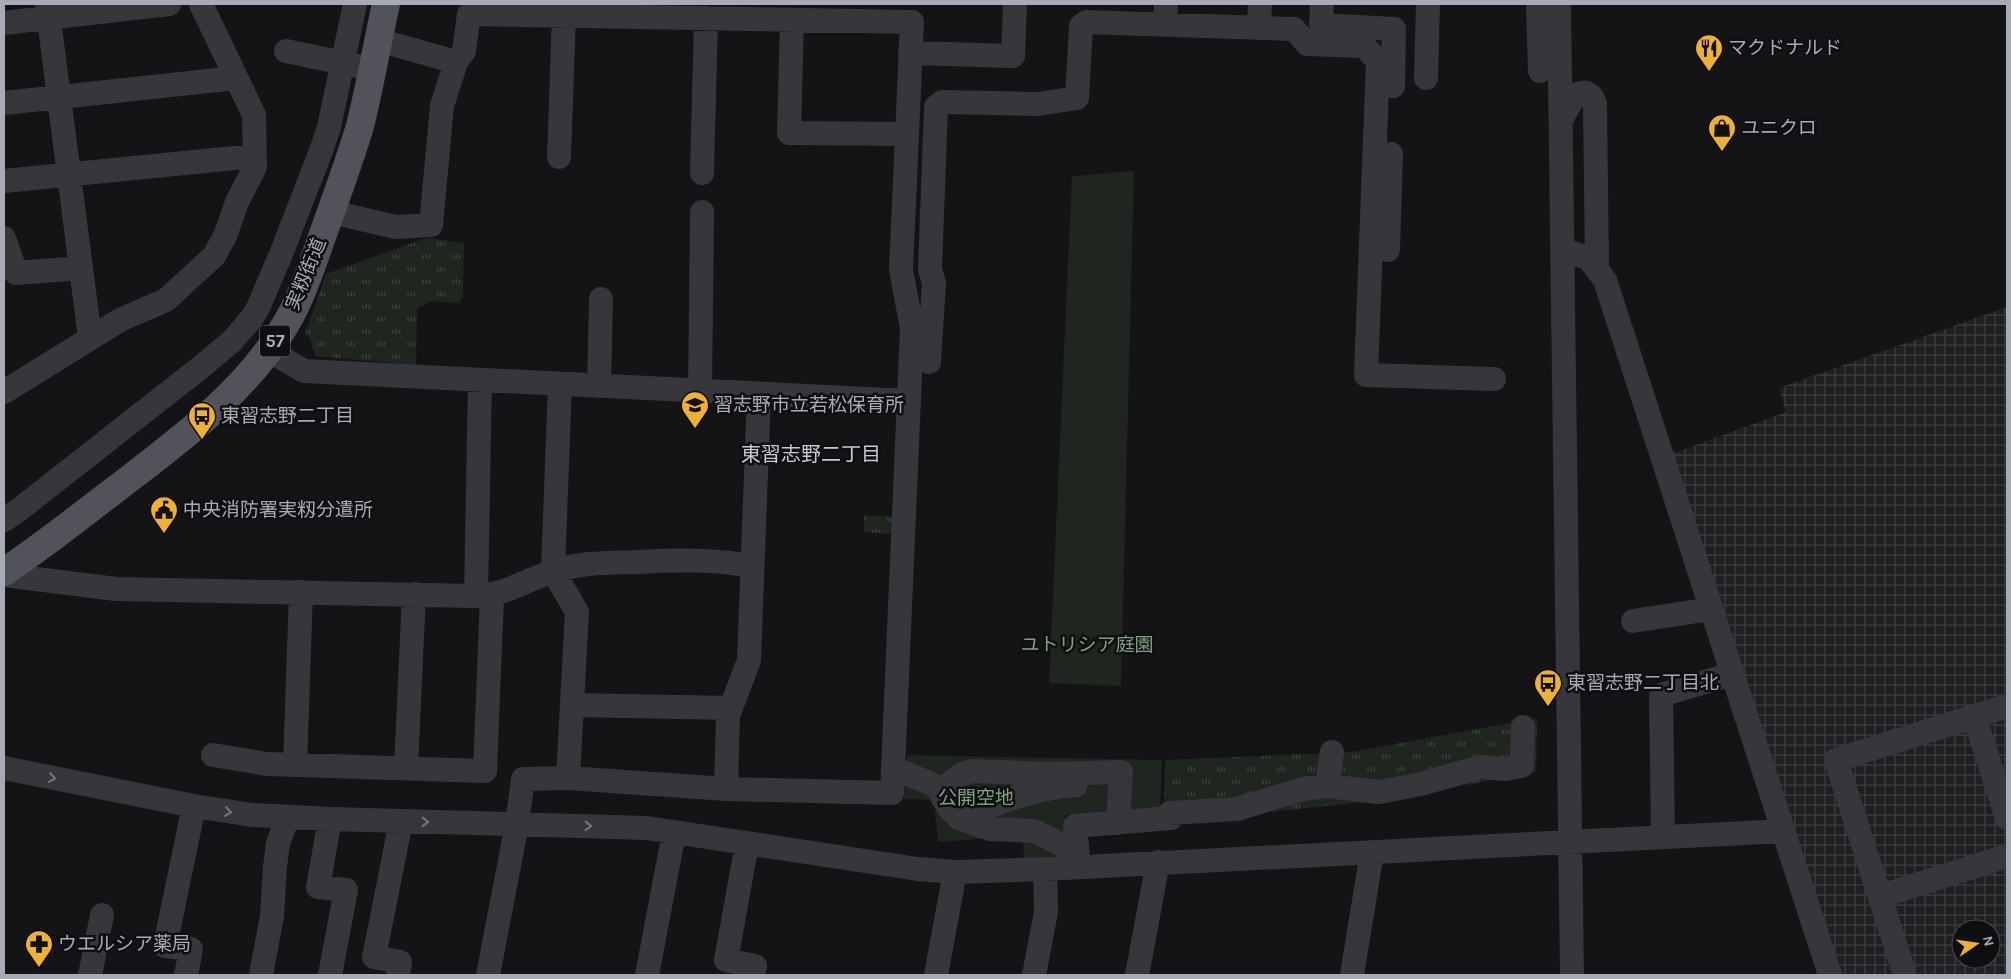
<svg xmlns="http://www.w3.org/2000/svg" width="2011" height="979" viewBox="0 0 2011 979" font-family="Karla,'Noto Sans JP',sans-serif">
	<style>
		.industrial { fill: url(#industrial-grid); fill-rule: evenodd }
		.green { fill: #1f2620 }
		.park { fill: url(#park-tufts) }
		.lines { fill: none; stroke-linecap: round; stroke-linejoin: round }
		.minor { stroke: #36363b; stroke-width: 24 }
		.major { stroke: #52535a; stroke-width: 28 }
		.oneway { stroke: #74767f }
		.labels { text-anchor: middle; dominant-baseline: central; stroke-width: 5; stroke-linejoin: round; paint-order: stroke }
		.shield { fill: #0f0f11; stroke: #797c84; stroke-width: 1 }
		.shield-label { font-size: 18px; font-weight: bold; fill: #a6abb6 }
		.poi-label { font-size: 19px; fill: #a6abb6; stroke: #0f0f11; text-anchor: start }
		.street-label { font-size: 19px; fill: #a6abb6; stroke: #0f0f11 }
		.park-label { font-size: 19px; fill: #7ea180; stroke: #0f0f11 }
		.neighbourhood-label { font-size: 20px; fill: #c7cad2; stroke: #0f0f11 }
	</style>
	<defs>
		<pattern id="industrial-grid" width="8" height="8" patternUnits="userSpaceOnUse" patternTransform="scale(1.25)"><rect width="8" height="8" fill="#202023"/><path d="M0 4h8M4 0v8" fill="none" stroke="#3d3e41"/></pattern>
		<pattern id="park-tufts" width="24" height="20" patternUnits="userSpaceOnUse" patternTransform="scale(1.25)"><rect width="24" height="20" fill="#1f2620"/><path d="M3 7l-1-3M5 7V3M7 7l1-3M15 17l-1-3M17 17v-4M19 17l1-3" fill="none" stroke="#3d433e"/></pattern>
	</defs>
	<rect width="100%" height="100%" fill="#141416"/>
	<path class="industrial" d="M 2007,307 L 2007,975 L 1841,975 L 1671,454 L 1786,412 L 1779,388 ZM 1961,929 L 1991,929 L 1991,959 L 1961,959 Z"/>
	<path class="green" d="M 1134,171 L 1121,686 L 1049,683 L 1072,176 Z
		M 907,755 L 1162,760 L 1160,811 L 1065,815 L 1070,861 L 1024,864 L 1023,836 L 938,842 L 934,800 L 904,799 Z"/>
	<path class="park" d="M 426,238 L 464,243 L 463,298 L 459,303 L 431,301 L 417,309 L 416,365 L 315,356 L 310,338 L 305,334 L 326,274 Z
		M 864,515 L 894,517 L 893,534 L 864,532 Z
		M 1537,718 L 1536,772 L 1385,800 L 1198,819 L 1069,818 L 1164,814 L 1165,760 L 1351,752 Z"/>
	<g class="lines">
		<path class="minor" d="M 47,4 L 90,338
			M 1322,4 L 1321,25 L 1394,29 L 1393,86
			M 1538,4 L 1540,71
			M 1559,4 L 1572,975
			M 792,20 L 789,133 L 907,134
			M 4,23 L 169,4
			M 1165,24 L 1166,4
			M 1259,28 L 1260,4
			M 378,40 L 456,62 L 464,51 L 469,14 L 912,22 L 901,270 L 912,328 L 892,793 L 726,789 L 728,716 L 749,660 L 759,394
			M 286,51 L 358,66
			M 910,53 L 1013,56 L 1015,4
			M 1426,78 L 1428,4
			M 4,103 L 236,78
			M 1561,120 L 1571,102 L 1578,94 C 1587,90 1592,95 1595,103 L 1597,267
			M 559,157 L 564,16
			M 702,173 L 706,18
			M 4,181 L 255,156
			M 331,212 L 396,227 L 431,225 L 442,106 L 456,62
			M 4,238 L 16,273 L 81,268
			M 1388,250 L 1391,154
			M 1563,250 L 1588,258 L 1605,280 L 1830,975
			M 268,350 L 304,371 L 908,401
			M 929,362 L 934,283 L 930,269 L 936,107 L 942,102 L 1038,104 L 1077,98 L 1081,26 L 1086,22 L 1294,29 L 1307,44 L 1364,46 L 1378,61 L 1366,375 L 1494,379
			M 599,386 L 601,299
			M 700,391 L 702,212
			M 4,392 L 120,320 L 166,300 L 214,256 L 225,236 L 237,202 L 255,167 L 254,115 L 201,4
			M 4,520 L 20,509 L 201,367 L 232,341 L 251,319 L 258,308 L 281,254 L 321,151 L 329,127 L 355,4
			M 4,575 L 116,589 L 476,596 C 507,595 526,579 555,571 C 583,562 608,563 638,562 C 676,560 714,559 752,566
			M 476,596 L 480,380
			M 1633,621 L 1711,609
			M 572,705 L 731,708
			M 1974,716 L 2007,818
			M 213,755 L 267,764 L 485,771 L 492,596
			M 295,765 L 301,592
			M 4,768 L 194,806 L 252,815 L 330,819 L 647,828 L 918,869 L 955,872 L 1045,869 L 1783,831
			M 406,768 L 414,594
			M 893,768 L 934,785 L 940,792 L 949,808 L 959,818 L 990,829 L 1034,831 L 1059,843 L 1078,858 L 1075,826 L 1171,818 L 1170,813 L 1237,809 L 1303,789 L 1327,786 L 1379,792 L 1421,784 L 1480,767 L 1505,769 L 1522,766 L 1523,727
			M 568,778 L 726,789
			M 1327,786 L 1332,752
			M 942,797 C 947,784 959,773 973,771 L 1047,774 L 1121,772 L 1118,823
			M 330,819 L 318,887 L 346,890 L 330,975
			M 967,821 C 990,801 1045,787 1076,785
			M 1663,837 L 1661,695 L 1732,674
			M 747,844 L 726,960 L 755,966 L 753,975
			M 1881,896 L 2007,856
			M 90,975 L 102,915
			M 186,975 L 191,949 L 165,946 L 194,806
			M 261,975 L 272,916 L 275,867 L 278,843 L 288,817
			M 398,975 L 400,962 L 374,957 L 401,821
			M 488,975 L 517,824 L 523,779 L 568,778 L 577,612 L 553,571 L 560,384
			M 647,975 L 674,833
			M 936,975 L 955,872
			M 1034,975 L 1046,912 L 1045,869
			M 1137,975 L 1158,862
			M 1352,975 L 1372,852
			M 1905,975 L 1836,760 L 2007,706"/>
		<path class="major" d="M 4,572 C 43,546 79,517 116,489 C 177,442 244,394 284,327 C 301,300 311,267 322,237 C 335,200 349,163 360,126 C 370,86 377,44 386,4"/>
	</g>
	<defs><path id="oneway-chevron" d="M-2-3.5L2.5 0L-2 3.5" fill="none" stroke-width="1.6" stroke-linecap="round" stroke-linejoin="round" transform="scale(1.25)"/></defs>
	<g class="oneway">
		<use href="#oneway-chevron" transform="translate(52 778) rotate(11)"/>
		<use href="#oneway-chevron" transform="translate(228 812) rotate(9)"/>
		<use href="#oneway-chevron" transform="translate(425 822) rotate(2)"/>
		<use href="#oneway-chevron" transform="translate(588 826) rotate(2)"/>
	</g>
	<defs>
		<g id="restaurant-pin" transform="scale(1.4375)"><path d="M0 17L-7.5 6A9.5 9.5 0 1 1 7.5 6Z" fill="#eeb035" stroke="#0f0f11"/><path d="M-5-6h1v4h1v-4h1v4h1v-4h1v5L-1.5 .5V6h-2V.5L-5-1ZM5-6V6H3V1.5H1.5Q1.5-4 5-6Z" fill="#111"/></g>
		<g id="shop-pin" transform="scale(1.4375)"><path d="M0 17L-7.5 6A9.5 9.5 0 1 1 7.5 6Z" fill="#eeb035" stroke="#0f0f11"/><path d="M-5-2.5h2.3a2.7 3.5 0 0 1 5.4 0H5L5.5 6h-11ZM-1.5-2.5h3a1.5 2.3 0 0 0-3 0Z" fill="#111"/></g>
		<g id="school-pin" transform="scale(1.4375)"><path d="M0 17L-7.5 6A9.5 9.5 0 1 1 7.5 6Z" fill="#eeb035" stroke="#0f0f11"/><path d="M0-5L7-2L0 1L-7-2ZM-4 1L0 2.5L4 1V4Q0 6-4 4Z" fill="#111"/></g>
		<g id="bus-pin" transform="scale(1.4375)"><path d="M0 17L-7.5 6A9.5 9.5 0 1 1 7.5 6Z" fill="#eeb035" stroke="#0f0f11"/><path d="M-5-6H5V4H4V6H2V4H-2V6H-4V4H-5ZM-3.5-4V0h7V-4ZM-3.5 1.2v1.5H-2V1.2ZM2 1.2v1.5H3.5V1.2Z" fill="#111"/></g>
		<g id="civic-pin" transform="scale(1.4375)"><path d="M0 17L-7.5 6A9.5 9.5 0 1 1 7.5 6Z" fill="#eeb035" stroke="#0f0f11"/><path d="M-.6-6.5H3V-4.5H.6V-3L4-1V1h2V6H-6V1h2V-1L-.6-3ZM-1.2 2.5V6h2.4V2.5Z" fill="#111"/></g>
		<g id="pharmacy-pin" transform="scale(1.4375)"><path d="M0 17L-7.5 6A9.5 9.5 0 1 1 7.5 6Z" fill="#eeb035" stroke="#0f0f11"/><path d="M-2-6h4v4h4v4h-4v4h-4v-4h-4v-4h4Z" fill="#111"/></g>
	</defs>
	<g fill-rule="evenodd">
		<use href="#restaurant-pin" x="1709" y="48"/>
		<use href="#shop-pin" x="1722" y="128"/>
		<use href="#school-pin" x="695" y="405"/>
		<use href="#bus-pin" x="202" y="416"/>
		<use href="#civic-pin" x="164" y="510"/>
		<use href="#bus-pin" x="1548" y="683"/>
		<use href="#pharmacy-pin" x="39" y="944"/>
	</g>
	<g class="labels">
		<rect class="shield" x="260" y="325.5" width="30" height="31" rx="4"/>
		<g class="shield-label">
			<text x="275" y="341">57</text>
		</g>
		<g class="poi-label">
			<text x="1728" y="48">マクドナルド</text>
			<text x="1741" y="128">ユニクロ</text>
			<text x="714" y="405">習志野市立若松保育所</text>
			<text x="221" y="416">東習志野二丁目</text>
			<text x="183" y="510">中央消防署実籾分遣所</text>
			<text x="1567" y="683">東習志野二丁目北</text>
			<text x="58" y="944">ウエルシア薬局</text>
		</g>
		<g class="street-label">
			<text transform="translate(306 274) rotate(-68)">実籾街道</text>
		</g>
		<g class="park-label">
			<text x="1087" y="645">ユトリシア庭園</text>
			<text x="976" y="798">公開空地</text>
		</g>
		<g class="neighbourhood-label">
			<text x="811" y="454">東習志野二丁目</text>
		</g>
	</g>
	<rect width="2011" height="979" fill="none" stroke="#a6abb6" stroke-width="10"/>
	<g transform="translate(1976 944) rotate(77)"><circle r="24" fill="#0f0f11" stroke="#4b4d53"/>
	<path d="M0-4L9 19L0 12L-9 19Z" fill="#eeb035"/>
	<text y="-8" font-size="14" font-weight="bold" text-anchor="middle" fill="#a6abb6">N</text>
	</g>
</svg>
